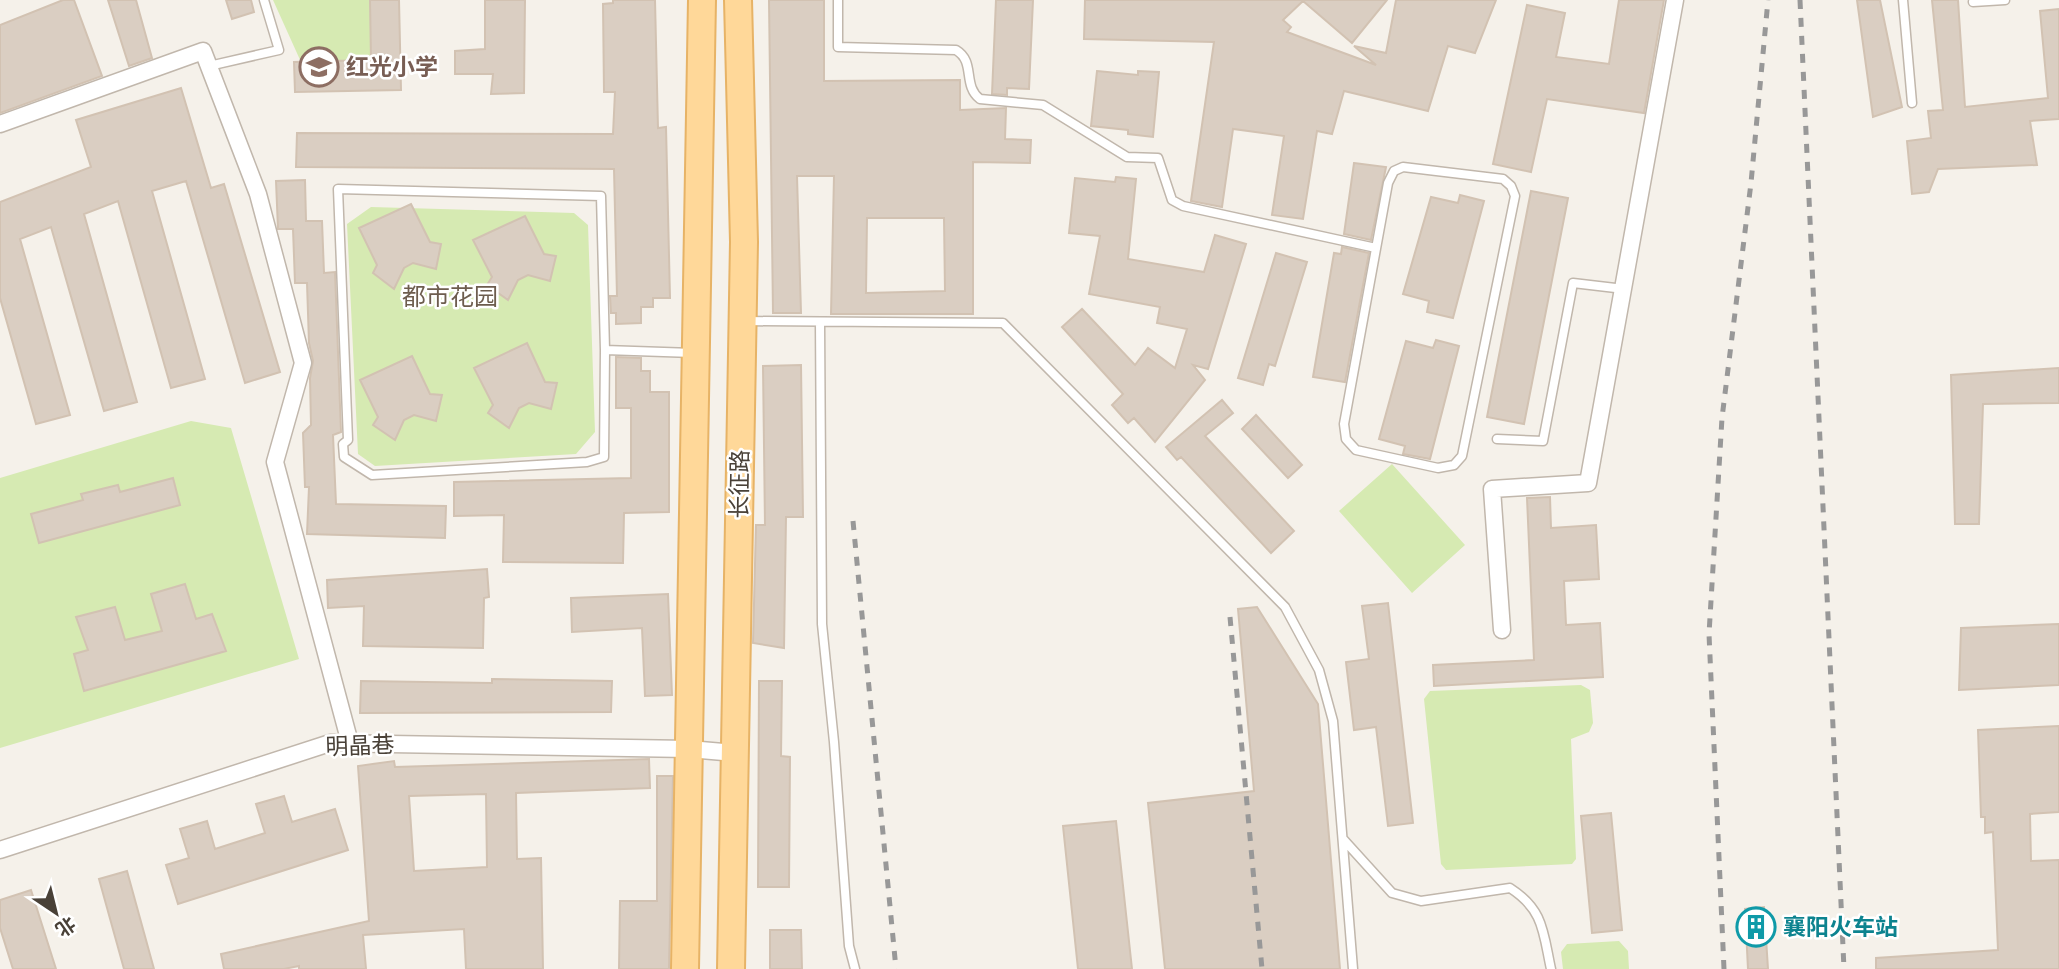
<svg xmlns="http://www.w3.org/2000/svg" width="2059" height="969" viewBox="0 0 2059 969" font-family="Karla,'Noto Sans SC',sans-serif">
	<style>
		.green { fill: #d6eab2 }
		.building { fill: #dacec2; stroke: #d2c2b2; stroke-width: 2; fill-rule: evenodd }
		.lines { fill: none; stroke-linecap: round; stroke-linejoin: round }
		.service-casing { stroke: #c1b7ac; stroke-width: 11 }
		.minor-casing { stroke: #c1b7ac; stroke-width: 19 }
		.primary-casing { stroke: #e7b366; stroke-width: 30 }
		.service { stroke: #fff; stroke-width: 8 }
		.minor { stroke: #fff; stroke-width: 16 }
		.primary { stroke: #ffd899; stroke-width: 26 }
		.rail { stroke: #989898; stroke-width: 5; stroke-dasharray: 9 9; stroke-linecap: butt }
		.labels { text-anchor: middle; dominant-baseline: central; stroke-width: 5; stroke-linejoin: round; paint-order: stroke }
		.education-label { font-size: 23px; font-weight: bold; fill: #785e54; stroke: #fff; text-anchor: start }
		.street-label { font-size: 23px; fill: #494138; stroke: #fff }
		.culture-label { font-size: 23px; font-weight: bold; fill: #0d838f; stroke: #fff; text-anchor: start }
		.neighbourhood-label { font-size: 24px; fill: #6d5d4e; stroke: #fff }
	</style>
	<rect width="100%" height="100%" fill="#f5f1ea"/>
	<path class="green" d="M 273,0 L 370,0 L 371,60 L 301,62 Z
		M 371,207 L 574,213 L 588,225 L 595,432 L 576,454 L 375,466 L 358,454 L 347,224 Z
		M 191,421 L 231,428 L 299,659 L 0,748 L 0,478 Z
		M 1392,464 L 1465,545 L 1412,593 L 1339,511 Z
		M 1581,685 L 1590,690 L 1593,723 L 1589,732 L 1571,739 L 1576,859 L 1572,864 L 1446,870 L 1441,864 L 1424,699 L 1430,691 Z
		M 1619,941 L 1628,951 L 1629,969 L 1563,969 L 1561,952 L 1567,944 Z"/>
	<path class="building" d="M 63,0 L 74,0 L 102,76 L 0,113 L 0,25 Z
		M 108,0 L 136,0 L 152,58 L 129,66 Z
		M 226,0 L 251,0 L 254,12 L 232,19 Z
		M 370,0 L 399,0 L 401,90 L 295,92 L 294,62 L 371,60 Z
		M 485,0 L 525,0 L 524,93 L 491,94 L 493,74 L 455,74 L 455,51 L 485,49 Z
		M 613,0 L 655,0 L 658,128 L 666,127 L 670,298 L 653,298 L 653,307 L 641,307 L 641,323 L 616,324 L 616,313 L 611,313 L 610,296 L 617,296 L 614,169 L 296,167 L 297,133 L 613,134 L 615,92 L 604,92 L 603,4 L 613,3 Z
		M 769,0 L 824,0 L 824,81 L 960,80 L 960,110 L 1006,108 L 1005,139 L 1031,140 L 1030,163 L 973,162 L 973,314 L 831,314 L 834,176 L 797,176 L 801,313 L 773,313 ZM 867,218 L 944,218 L 945,291 L 866,293 Z
		M 996,0 L 1033,0 L 1029,89 L 1007,88 L 1007,95 L 992,94 Z
		M 1085,0 L 1387,0 L 1352,43 L 1303,1 L 1283,20 L 1291,27 L 1287,32 L 1376,65 L 1354,46 L 1386,53 L 1396,0 L 1496,0 L 1475,53 L 1448,46 L 1428,111 L 1344,91 L 1332,134 L 1317,131 L 1303,219 L 1272,215 L 1284,136 L 1233,129 L 1222,207 L 1191,201 L 1214,42 L 1084,39 Z
		M 1619,0 L 1664,0 L 1644,113 L 1547,99 L 1531,172 L 1493,164 L 1527,5 L 1565,13 L 1556,57 L 1609,64 Z
		M 1857,0 L 1880,0 L 1902,107 L 1873,117 Z
		M 1932,0 L 1958,0 L 1965,107 L 2048,98 L 2040,11 L 2059,9 L 2059,119 L 2030,121 L 2037,165 L 1938,169 L 1929,192 L 1912,194 L 1907,141 L 1931,138 L 1928,111 L 1943,110 Z
		M 1097,71 L 1138,75 L 1138,71 L 1159,72 L 1153,137 L 1128,134 L 1128,130 L 1091,126 Z
		M 181,88 L 211,188 L 224,184 L 280,372 L 245,383 L 186,181 L 152,191 L 205,379 L 171,388 L 118,201 L 84,214 L 137,402 L 104,411 L 51,227 L 20,239 L 70,415 L 36,424 L 0,298 L 0,202 L 91,167 L 76,120 Z
		M 1354,163 L 1386,167 L 1371,240 L 1344,234 Z
		M 1116,177 L 1136,179 L 1128,259 L 1204,272 L 1215,235 L 1246,244 L 1208,369 L 1193,365 L 1205,380 L 1155,442 L 1134,418 L 1128,423 L 1112,405 L 1123,394 L 1062,327 L 1082,309 L 1135,365 L 1148,348 L 1175,368 L 1187,329 L 1157,323 L 1160,307 L 1089,294 L 1100,236 L 1069,233 L 1075,178 L 1115,182 Z
		M 305,180 L 306,221 L 322,221 L 324,273 L 335,272 L 341,432 L 333,435 L 336,504 L 446,506 L 445,538 L 307,534 L 309,487 L 305,487 L 303,433 L 311,425 L 310,378 L 313,361 L 309,343 L 307,283 L 295,283 L 293,229 L 278,229 L 276,181 Z
		M 1531,191 L 1568,198 L 1524,424 L 1487,417 Z
		M 1460,195 L 1484,201 L 1453,318 L 1427,312 L 1429,301 L 1403,294 L 1431,197 L 1458,203 Z
		M 411,204 L 430,242 L 441,244 L 436,269 L 413,263 L 404,268 L 394,289 L 373,273 L 377,265 L 359,228 Z
		M 525,216 L 544,254 L 556,256 L 550,281 L 528,275 L 518,280 L 508,300 L 487,285 L 492,277 L 473,240 Z
		M 1342,247 L 1369,253 L 1345,382 L 1313,377 L 1334,253 L 1341,254 Z
		M 1276,253 L 1307,262 L 1275,366 L 1269,364 L 1263,385 L 1238,378 Z
		M 1436,340 L 1459,346 L 1430,459 L 1403,454 L 1405,446 L 1379,439 L 1406,341 L 1433,348 Z
		M 527,343 L 545,382 L 557,383 L 551,409 L 529,403 L 519,408 L 509,428 L 488,413 L 493,405 L 474,368 Z
		M 412,356 L 430,394 L 442,395 L 436,421 L 414,415 L 404,420 L 395,440 L 373,425 L 378,417 L 360,380 Z
		M 616,357 L 641,358 L 641,371 L 650,371 L 650,392 L 669,392 L 669,512 L 624,513 L 623,563 L 503,562 L 504,515 L 454,516 L 454,482 L 631,478 L 631,408 L 616,408 Z
		M 801,365 L 803,517 L 786,517 L 784,648 L 753,643 L 756,525 L 765,525 L 763,366 Z
		M 2059,368 L 2059,403 L 1983,404 L 1979,524 L 1955,524 L 1951,375 Z
		M 1222,400 L 1233,413 L 1205,436 L 1294,531 L 1271,553 L 1181,457 L 1177,460 L 1166,447 Z
		M 1256,415 L 1302,465 L 1288,478 L 1242,429 Z
		M 173,478 L 180,505 L 39,543 L 31,514 L 83,500 L 81,494 L 118,485 L 120,492 Z
		M 1550,497 L 1551,528 L 1596,525 L 1599,579 L 1564,581 L 1566,625 L 1600,623 L 1603,677 L 1434,686 L 1433,665 L 1534,660 L 1527,498 Z
		M 487,569 L 489,597 L 484,598 L 483,648 L 363,646 L 364,606 L 328,608 L 327,580 Z
		M 185,584 L 196,619 L 212,614 L 226,651 L 84,691 L 74,654 L 88,650 L 76,617 L 115,607 L 125,640 L 162,631 L 151,594 Z
		M 668,594 L 672,695 L 645,696 L 642,628 L 572,632 L 571,598 Z
		M 1388,603 L 1413,823 L 1388,826 L 1376,727 L 1354,730 L 1346,662 L 1369,659 L 1362,606 Z
		M 1257,607 L 1318,704 L 1340,969 L 1165,969 L 1148,803 L 1254,791 L 1238,609 Z
		M 2059,624 L 2059,685 L 1959,690 L 1961,628 Z
		M 492,679 L 612,681 L 611,712 L 360,713 L 361,681 L 492,683 Z
		M 759,681 L 782,681 L 781,756 L 790,757 L 789,887 L 758,887 Z
		M 2059,726 L 2059,812 L 2030,814 L 2031,861 L 2059,860 L 2059,969 L 1876,969 L 1876,958 L 1998,950 L 1993,832 L 1985,833 L 1985,817 L 1981,817 L 1978,730 Z
		M 649,759 L 650,788 L 516,793 L 517,859 L 541,858 L 543,969 L 466,969 L 464,929 L 363,935 L 366,969 L 299,969 L 299,966 L 284,969 L 224,969 L 221,954 L 369,921 L 358,766 L 394,761 L 395,767 ZM 486,794 L 487,867 L 414,871 L 409,796 Z
		M 657,776 L 673,776 L 669,969 L 619,969 L 620,901 L 657,901 Z
		M 284,796 L 292,822 L 335,809 L 348,850 L 178,904 L 166,865 L 189,858 L 180,829 L 207,821 L 215,849 L 265,833 L 256,804 Z
		M 1611,813 L 1622,930 L 1592,933 L 1581,816 Z
		M 1116,821 L 1132,969 L 1078,969 L 1063,826 Z
		M 127,871 L 154,969 L 124,969 L 99,879 Z
		M 31,890 L 56,969 L 13,969 L 0,928 L 0,900 Z
		M 1764,907 L 1768,969 L 1748,969 L 1745,909 Z
		M 770,930 L 801,930 L 802,969 L 770,969 Z"/>
	<g class="lines">
		<g class="service-casing">
			<path id="service" d="M 838,0 L 838,47 L 956,50 C 976,62 962,85 980,99 L 1043,105 L 1127,157 L 1158,158 L 1172,200 L 1183,206 L 1376,248
				M 1903,0 L 1912,103
				M 1973,2 L 2005,0
				M 209,66 L 279,50 L 264,0
				M 1403,167 L 1503,179 L 1511,186 L 1515,196 L 1462,456 L 1454,465 L 1438,468 L 1356,450 L 1346,439 L 1344,424 L 1388,183 L 1394,171 Z
				M 746,321 L 1003,323 L 1285,607 L 1319,670 L 1333,721 L 1353,969
				M 820,322 L 822,624 L 834,742 L 849,946 L 855,969
				M 605,350 L 601,196 L 338,189 L 348,440 L 343,444 L 344,457 L 372,475 L 587,462 L 604,457 L 605,350 L 693,353
				M 1497,439 L 1543,441 L 1573,283 L 1624,289
				M 1343,839 L 1392,893 L 1421,901 L 1510,888 C 1544,910 1543,932 1551,969"/>
		</g>
		<g class="minor-casing">
			<path id="minor" d="M 0,124 L 203,51 L 258,194 L 303,363 L 275,462 L 350,743
				M 1502,630 L 1492,489 L 1588,483 L 1675,0
				M 0,850 L 330,743 L 689,749 L 735,753"/>
		</g>
		<g class="primary-casing">
			<path id="primary" d="M 685,969 L 702,0
				M 731,969 L 744,242 L 738,0"/>
		</g>
		<use href="#service" class="service"/>
		<use href="#minor" class="minor"/>
		<use href="#primary" class="primary"/>
		<path class="rail" d="M 1800,0 L 1844,969
			M 853,521 L 896,969
			M 1230,617 L 1262,969
			M 1724,969 L 1709,634 L 1722,418 L 1751,183 L 1768,0"/>
	</g>
	<defs>
		<g id="school-ring" transform="scale(2.0125)"><circle r="9.5" fill="#fff" stroke="#8d6e63" stroke-width="1.5"/><path d="M0-5L7-2L0 1L-7-2ZM-4 1L0 2.5L4 1V4Q0 6-4 4Z" fill="#8d6e63"/></g>
		<g id="building-ring" transform="scale(2.0125)"><circle r="9.5" fill="#fff" stroke="#0f9aa8" stroke-width="1.5"/><path d="M-4-6H4V6H1V3H-1V6H-4ZM-2.5-4.3h1.7v1.8h-1.7ZM.8-4.3h1.7v1.8H.8ZM-2.5-1h1.7V.8h-1.7ZM.8-1h1.7V.8H.8Z" fill="#0f9aa8"/></g>
	</defs>
	<g fill-rule="evenodd">
		<use href="#school-ring" x="319" y="67"/>
		<use href="#building-ring" x="1756" y="927"/>
	</g>
	<g class="labels">
		<g class="education-label">
			<text x="346" y="67">红光小学</text>
		</g>
		<g class="street-label">
			<text transform="translate(740 484) rotate(-89)">长征路</text>
			<text transform="translate(360 746) rotate(-2)">明晶巷</text>
		</g>
		<g class="culture-label">
			<text x="1783" y="927">襄阳火车站</text>
		</g>
		<g class="neighbourhood-label">
			<text x="450" y="297">都市花园</text>
		</g>
	</g>
	<g transform="translate(56 913) rotate(145)" stroke="#ffffff" stroke-width="5" paint-order="stroke">
	<path d="M0-5L12 26L0 18L-12 26Z" fill="#494138"/>
	<text y="-10" font-size="19" font-weight="bold" text-anchor="middle" fill="#494138">北</text>
	</g>
</svg>
